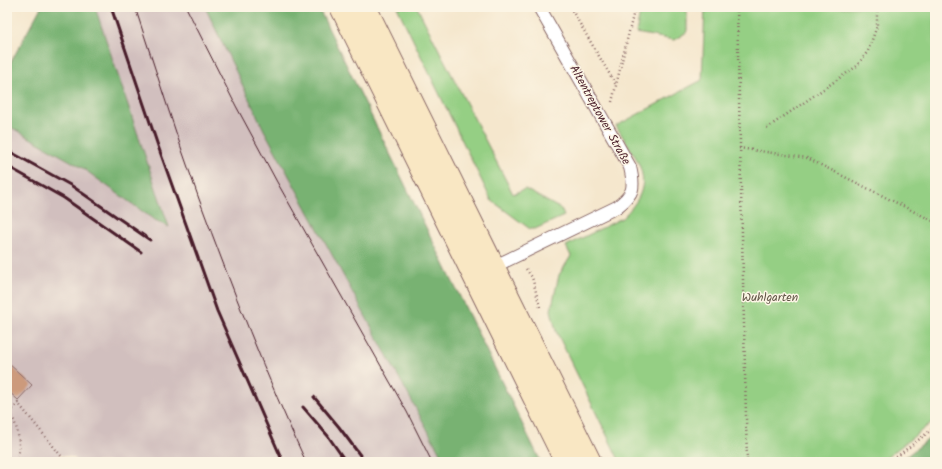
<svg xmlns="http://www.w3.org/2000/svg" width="942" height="469" viewBox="0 0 942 469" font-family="Kalam,sans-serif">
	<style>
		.industrial { fill: #d1bfbe }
		.green { fill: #95cf84; stroke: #707758 }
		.forest { fill: #78b272; stroke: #61684e }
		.building { fill: #cc9a7c }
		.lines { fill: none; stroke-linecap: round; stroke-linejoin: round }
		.service-casing { stroke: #866564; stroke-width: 14 }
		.secondary-casing { stroke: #866564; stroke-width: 24 }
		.path { stroke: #866564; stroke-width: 2.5; stroke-dasharray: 1 3; stroke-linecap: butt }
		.service { stroke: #fff; stroke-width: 12 }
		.secondary { stroke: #f9e7c3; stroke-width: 22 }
		.tram { stroke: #4a1f2b; stroke-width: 1 }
		.rail { stroke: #4a1f2b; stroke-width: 3 }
		.labels { text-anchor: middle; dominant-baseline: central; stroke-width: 3; stroke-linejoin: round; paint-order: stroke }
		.street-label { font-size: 12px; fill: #4a1f2b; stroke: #fcf5e5 }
		.park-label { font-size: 12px; fill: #605446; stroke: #fcf5e5 }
	</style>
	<rect width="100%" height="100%" fill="#fcf5e5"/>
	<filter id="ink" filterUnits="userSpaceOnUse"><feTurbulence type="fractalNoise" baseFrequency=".025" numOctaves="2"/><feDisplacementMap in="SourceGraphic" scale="8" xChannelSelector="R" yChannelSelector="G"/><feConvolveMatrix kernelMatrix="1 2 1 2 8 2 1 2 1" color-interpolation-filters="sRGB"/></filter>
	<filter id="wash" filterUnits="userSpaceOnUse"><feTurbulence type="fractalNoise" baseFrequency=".012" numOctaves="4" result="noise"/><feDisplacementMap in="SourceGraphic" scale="16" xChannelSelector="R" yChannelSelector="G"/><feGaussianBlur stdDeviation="0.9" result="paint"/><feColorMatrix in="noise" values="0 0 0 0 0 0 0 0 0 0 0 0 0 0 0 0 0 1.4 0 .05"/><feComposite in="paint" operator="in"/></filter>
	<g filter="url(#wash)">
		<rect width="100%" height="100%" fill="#f5e7cd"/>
		<path class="industrial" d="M 95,7 L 205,7 L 264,130 L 445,462 L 78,462 L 73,457 L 60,455 L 49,462 L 7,462 L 9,443 L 7,432 L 7,125 L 81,167 L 153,219 L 168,226 Z"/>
		<path class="green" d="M 397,7 L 417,7 L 513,194 L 525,189 L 561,209 L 564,216 L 535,229 L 530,229 L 491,200 Z
			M 641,7 L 687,7 L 687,32 L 674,40 L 636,33 Z
			M 705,7 L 935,7 L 935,420 L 881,462 L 620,462 L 556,331 L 551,310 L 559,275 L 571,256 L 566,246 L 622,218 C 660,182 638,162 616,126 L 702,80 Z"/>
		<path class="forest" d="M 41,7 L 95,7 L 169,227 L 153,219 L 81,167 L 7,125 L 7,69 Z
			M 205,7 L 318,7 L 541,462 L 445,462 L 264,130 Z
			M 935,434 L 935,462 L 899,462 Z"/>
		<g id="blocks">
			<path class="building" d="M 7,362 L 32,385 L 18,400 L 7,390 Z"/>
		</g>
	</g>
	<g filter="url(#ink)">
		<use href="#blocks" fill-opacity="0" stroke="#866564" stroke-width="1"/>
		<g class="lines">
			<g class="service-casing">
				<path id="service" d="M 489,269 L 617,207 C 634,194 635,188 630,167 L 539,7"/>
			</g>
			<g class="secondary-casing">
				<path id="secondary" d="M 341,7 L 566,462
					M 365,7 L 590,462"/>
			</g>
			<path class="path" d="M 570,7 L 616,85
				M 737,7 L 747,462
				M 612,102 L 635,7
				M 767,128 L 857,66 L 868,51 L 877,26 L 877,7
				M 739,148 L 807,158 L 935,222
				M 526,269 L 532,277 L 540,307
				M 7,410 C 15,417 19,435 19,446 C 20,451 17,457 16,462
				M 10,413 L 18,403 L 66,462
				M 890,462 L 935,427"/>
			<use href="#service" class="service"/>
			<use href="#secondary" class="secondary"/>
			<path class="tram" d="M 135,7 C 156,71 176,135 199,199 C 232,288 266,376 306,462
				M 186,7 L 236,106 L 277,182 L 407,412 L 432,462"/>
			<path class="rail" d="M 111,7 L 158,146 L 217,311 L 283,462
				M 7,150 L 72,186 L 150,240
				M 7,166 L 64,198 L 141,252
				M 314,397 L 339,427 L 365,462
				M 303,407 L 328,436 L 346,462"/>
		</g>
	</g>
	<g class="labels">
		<g class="street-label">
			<text transform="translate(600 115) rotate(61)">Altentreptower Straße</text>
		</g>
		<g class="park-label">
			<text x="770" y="297">Wuhlgarten</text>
		</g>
	</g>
	<rect width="942" height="469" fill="none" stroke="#fcf5e5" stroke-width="24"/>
</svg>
